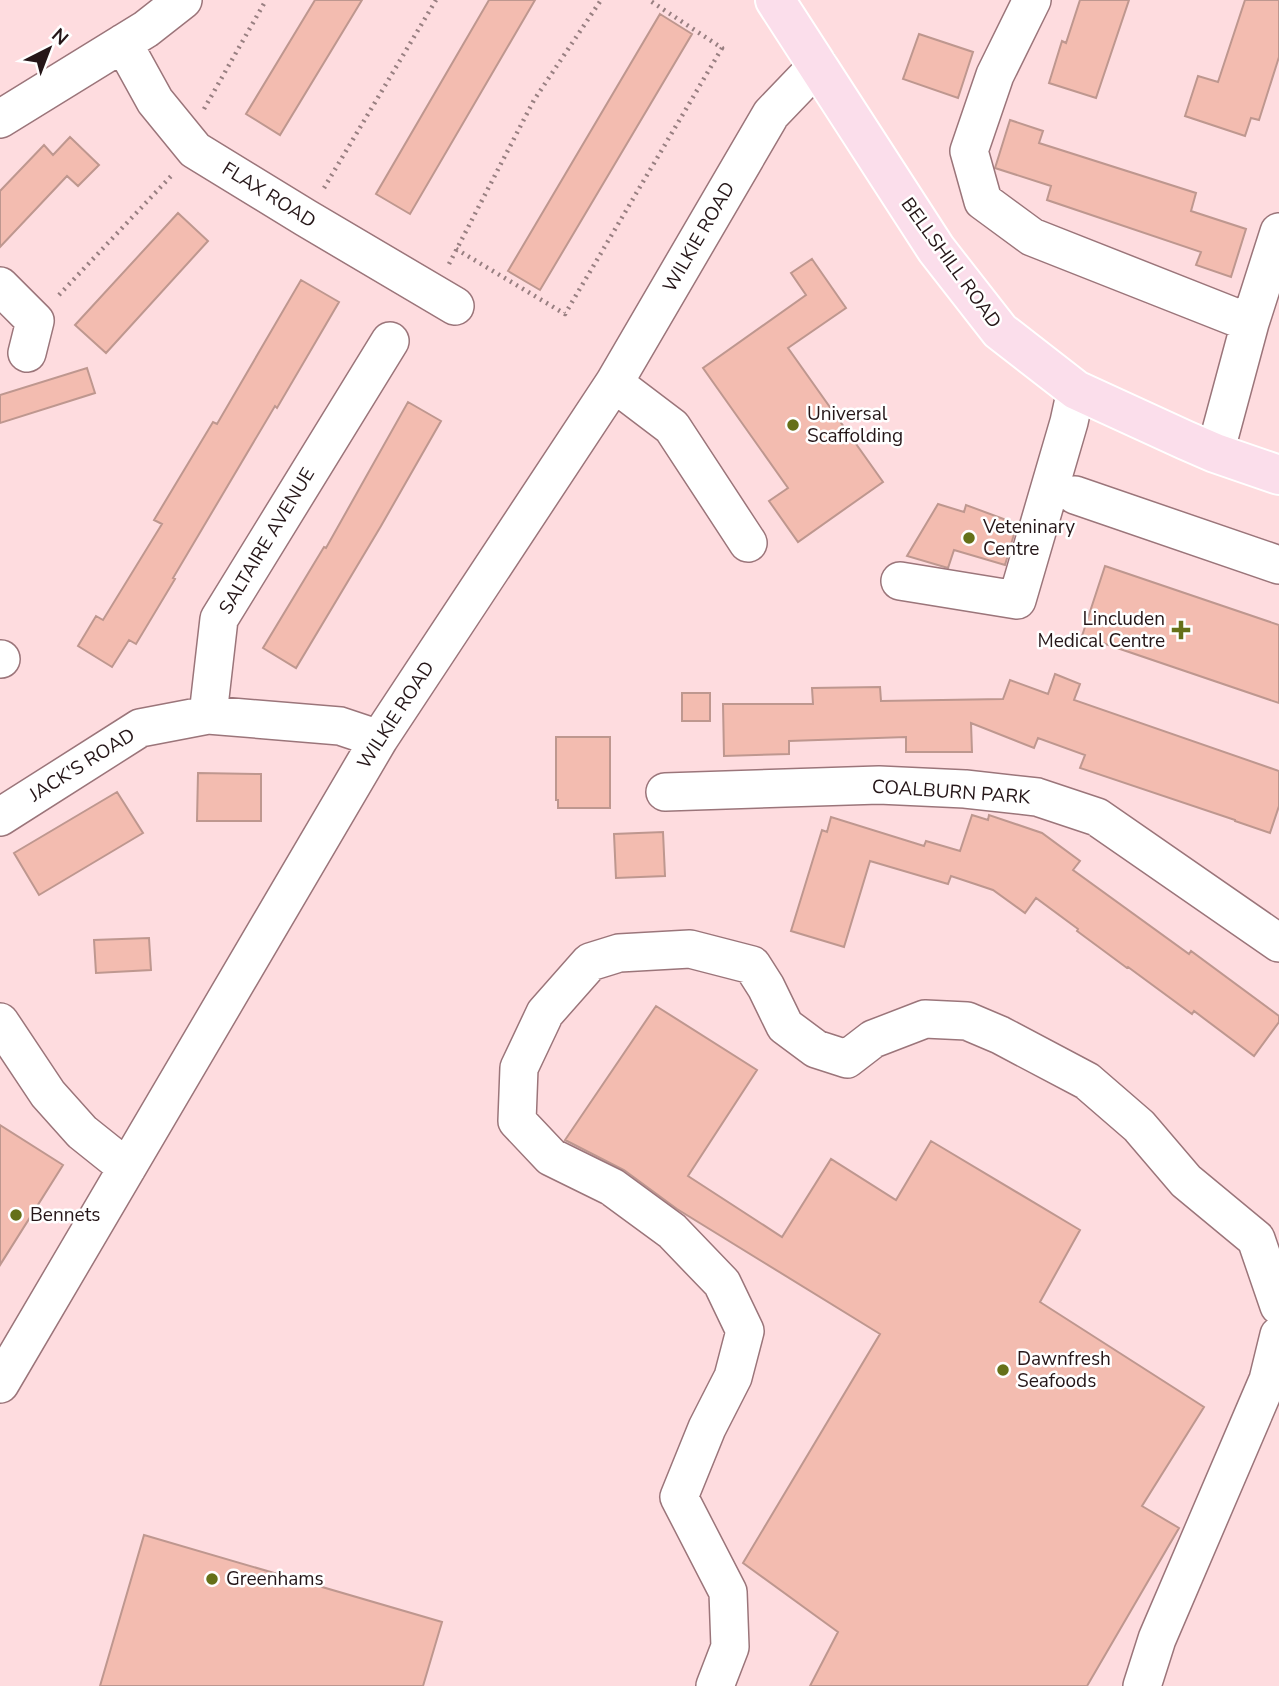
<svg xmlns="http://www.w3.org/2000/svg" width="1279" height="1686" viewBox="0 0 1279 1686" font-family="'Nunito Sans',sans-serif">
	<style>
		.building { fill: #f3bcb0; stroke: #be978f; stroke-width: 2 }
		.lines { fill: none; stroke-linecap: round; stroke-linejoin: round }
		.minor-casing { stroke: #9b757a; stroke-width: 40 }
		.major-casing { stroke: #fff; stroke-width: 42 }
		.path { stroke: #987f81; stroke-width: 4.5; stroke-dasharray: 2 5; stroke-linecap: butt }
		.minor { stroke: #fff; stroke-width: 37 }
		.major { stroke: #fbdeeb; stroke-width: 38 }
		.poi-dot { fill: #657018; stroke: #fff; stroke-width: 2.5 }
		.labels { text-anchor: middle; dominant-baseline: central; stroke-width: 5; stroke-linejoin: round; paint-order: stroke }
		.street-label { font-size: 19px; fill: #251618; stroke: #fff }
		.poi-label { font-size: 19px; fill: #251618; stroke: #fff; text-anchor: start }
	</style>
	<rect width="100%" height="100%" fill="#fedcdf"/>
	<path class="building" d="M 315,0 L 362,0 L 280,135 L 246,114 Z
		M 489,0 L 535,0 L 410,214 L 376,194 Z
		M 1080,0 L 1129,0 L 1096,98 L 1049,83 L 1062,41 L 1066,43 Z
		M 1245,0 L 1279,0 L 1279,57 L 1259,120 L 1251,118 L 1245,136 L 1185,116 L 1198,76 L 1218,82 Z
		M 660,14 L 692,34 L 540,290 L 508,271 Z
		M 919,34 L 973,52 L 958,98 L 903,79 Z
		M 1010,120 L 1043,131 L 1039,143 L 1196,193 L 1191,211 L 1246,229 L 1231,277 L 1196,265 L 1201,252 L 1047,200 L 1051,186 L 995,168 Z
		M 70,137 L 99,165 L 78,186 L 67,176 L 0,247 L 0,191 L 44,145 L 53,155 Z
		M 178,213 L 208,241 L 106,353 L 75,325 Z
		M 812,259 L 846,308 L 788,348 L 883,482 L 798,542 L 769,501 L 788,488 L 703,368 L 806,295 L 791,273 Z
		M 301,280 L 339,302 L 277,408 L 275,406 L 173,578 L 175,579 L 136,644 L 129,640 L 112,667 L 78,646 L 96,616 L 103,620 L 162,524 L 154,520 L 213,422 L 217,424 Z
		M 87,368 L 95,393 L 0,423 L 0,395 Z
		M 408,402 L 441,421 L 381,526 L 296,668 L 263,648 L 324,547 L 326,548 Z
		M 938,504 L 964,512 L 966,505 L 1017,524 L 1005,565 L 954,550 L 948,568 L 907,556 Z
		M 1105,566 L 1279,625 L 1279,703 L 1082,636 Z
		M 1055,674 L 1080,684 L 1074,700 L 1279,771 L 1279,806 L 1270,833 L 1235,821 L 1235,820 L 1080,768 L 1085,755 L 1038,738 L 1034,748 L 971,723 L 972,752 L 906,752 L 906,737 L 789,741 L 789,754 L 724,756 L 723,704 L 813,704 L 812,688 L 880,687 L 881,701 L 1003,699 L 1010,680 L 1048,694 Z
		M 682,693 L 710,693 L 710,721 L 682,721 Z
		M 556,737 L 610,737 L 610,808 L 558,808 L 558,800 L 556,800 Z
		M 198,773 L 261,774 L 261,821 L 197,821 Z
		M 117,792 L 143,833 L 39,895 L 14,853 Z
		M 972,815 L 988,820 L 989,815 L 1042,833 L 1080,861 L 1073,870 L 1189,954 L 1191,951 L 1279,1016 L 1279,1022 L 1254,1056 L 1194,1011 L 1192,1014 L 1128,967 L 1127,968 L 1077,931 L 1078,929 L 1036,898 L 1025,913 L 993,890 L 951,876 L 948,884 L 870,861 L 844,947 L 791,931 L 822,830 L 827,832 L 831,817 L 924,846 L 926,841 L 960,851 Z
		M 663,832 L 665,876 L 616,878 L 614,834 Z
		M 149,938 L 151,970 L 96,973 L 94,940 Z
		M 656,1006 L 757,1070 L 688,1176 L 782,1237 L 831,1159 L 896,1200 L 931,1141 L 1080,1230 L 1040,1302 L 1204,1407 L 1142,1506 L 1179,1528 L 1087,1686 L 810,1686 L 838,1632 L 743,1563 L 880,1334 L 677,1209 L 624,1170 L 565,1140 Z
		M 0,1125 L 63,1165 L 0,1265 Z
		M 144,1535 L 442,1622 L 423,1686 L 100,1686 Z"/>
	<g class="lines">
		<g class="minor-casing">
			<path id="minor" d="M 1032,0 L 995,75 L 969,151 L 983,201 L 1032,237 L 1250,323
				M 123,43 L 155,101 L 195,150 L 306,218 L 455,306
				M 0,119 L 146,29 L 183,0
				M 0,286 L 35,321 L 27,353
				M 614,383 L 672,427 L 748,543
				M 1215,453 L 1250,323 L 1279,232
				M 1075,495 L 1279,565
				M 900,581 L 1017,600 L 1069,422 L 1076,390
				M 0,659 L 1,659
				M 379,739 L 340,726 L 208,715 L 219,619 L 390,341
				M 665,792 L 879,785 L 965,789 L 1037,797 L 1097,817 L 1279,943
				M 0,817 L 140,728 L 208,715
				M 0,1022 L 48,1094 L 82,1132 L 127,1168
				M 0,1384 L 379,739 L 614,383 L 771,114 L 818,65
				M 715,1686 L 730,1647 L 728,1592 L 679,1497 L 707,1428 L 733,1377 L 745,1331 L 722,1283 L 672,1231 L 612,1187 L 551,1157 L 517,1121 L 519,1068 L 545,1013 L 590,962 L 619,953 L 690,949 L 752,965 L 766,987 L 785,1026 L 816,1049 L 847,1059 L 873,1039 L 925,1019 L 967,1021 L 1000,1035 L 1087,1081 L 1139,1126 L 1186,1181 L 1256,1239 L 1279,1306
				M 1142,1686 L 1157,1639 L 1268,1380 L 1279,1335"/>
		</g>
		<g class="major-casing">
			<path id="major" d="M 775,0 L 936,249 L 1000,331 L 1076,390 L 1185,440 L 1215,453 L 1279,475"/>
		</g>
		<path class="path" d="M 204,109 L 266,0
			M 324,188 L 436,0
			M 456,249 L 565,314 L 722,48 L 649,0
			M 449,264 L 534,100 L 601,0
			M 59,295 L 173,174"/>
		<use href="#minor" class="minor"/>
		<use href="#major" class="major"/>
	</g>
	<g class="poi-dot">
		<circle cx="793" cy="425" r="7"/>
		<circle cx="969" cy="538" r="7"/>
		<path d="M1177.5 619.5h7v7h7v7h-7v7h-7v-7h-7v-7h7z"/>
		<circle cx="16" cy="1215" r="7"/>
		<circle cx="1003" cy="1370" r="7"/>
		<circle cx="212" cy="1579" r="7"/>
	</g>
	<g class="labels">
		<g class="street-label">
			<text transform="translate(269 195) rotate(32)">FLAX ROAD</text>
			<text transform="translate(699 237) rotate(-60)">WILKIE ROAD</text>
			<text transform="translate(951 263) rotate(54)">BELLSHILL ROAD</text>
			<text transform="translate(267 541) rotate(-59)">SALTAIRE AVENUE</text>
			<text transform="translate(396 715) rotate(-57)">WILKIE ROAD</text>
			<text transform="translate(82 765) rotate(-32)">JACK'S ROAD</text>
			<text transform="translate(951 792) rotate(4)">COALBURN PARK</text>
		</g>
		<g class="poi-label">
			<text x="807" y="414">Universal<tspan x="807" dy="22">Scaffolding</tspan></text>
			<text x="983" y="527">Veteninary<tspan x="983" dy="22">Centre</tspan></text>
			<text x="1165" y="619" text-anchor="end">Lincluden<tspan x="1165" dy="22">Medical Centre</tspan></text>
			<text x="30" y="1215">Bennets</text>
			<text x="1017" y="1359">Dawnfresh<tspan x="1017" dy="22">Seafoods</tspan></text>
			<text x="226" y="1579">Greenhams</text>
		</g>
	</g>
	<g transform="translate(49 49) rotate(42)" stroke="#ffffff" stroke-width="5" paint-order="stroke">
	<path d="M0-5L12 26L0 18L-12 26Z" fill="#251618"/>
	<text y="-10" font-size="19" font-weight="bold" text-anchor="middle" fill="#251618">N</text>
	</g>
</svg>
